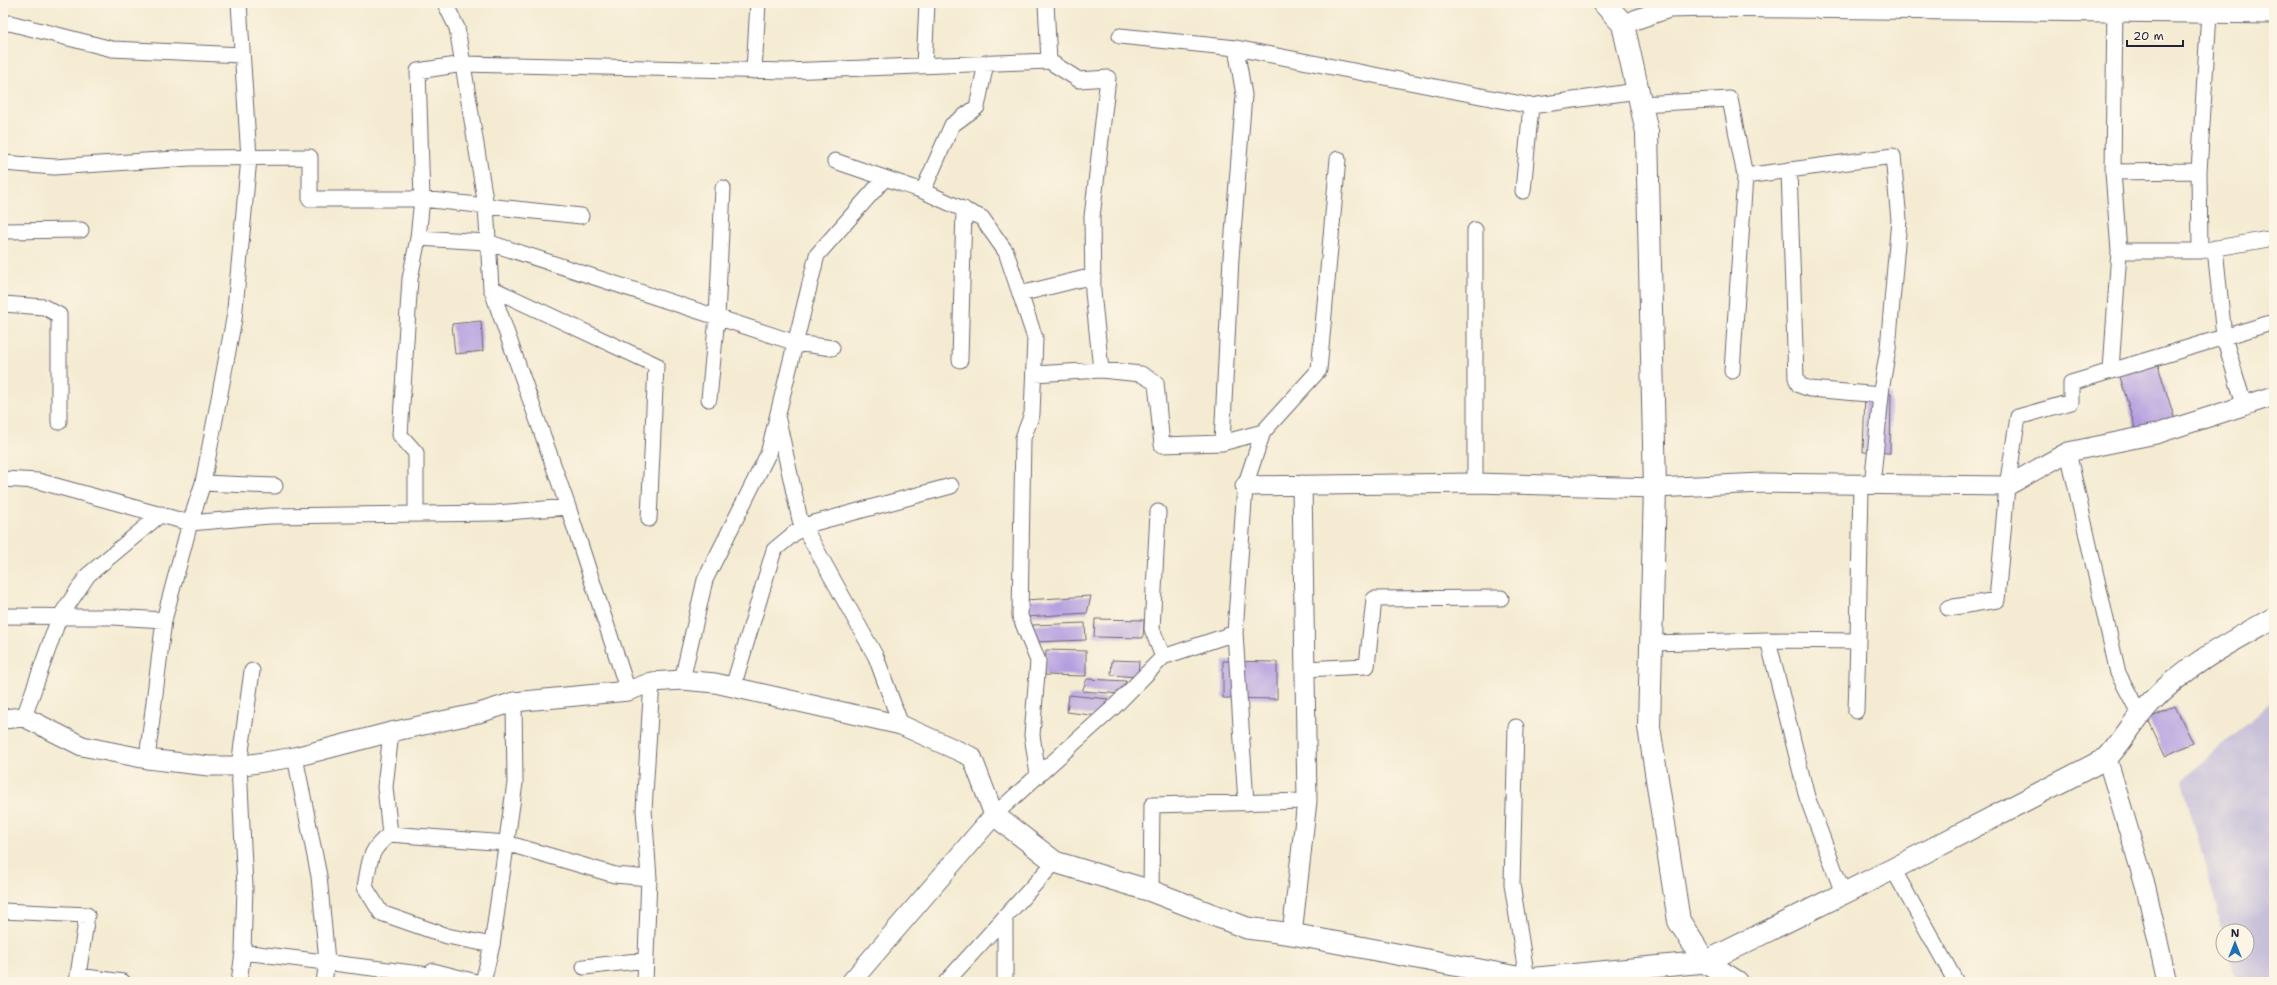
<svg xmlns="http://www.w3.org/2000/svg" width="2277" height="985" viewBox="0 0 2277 985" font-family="'Shantell Sans',sans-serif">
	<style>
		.industrial { fill: #c7c0d9 }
		.building { fill: #b39fe0 }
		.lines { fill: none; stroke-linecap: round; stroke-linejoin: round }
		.minor-casing { stroke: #6c6870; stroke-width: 17 }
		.tertiary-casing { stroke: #6c6870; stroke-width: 21 }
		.secondary-casing { stroke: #6c6870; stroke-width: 23 }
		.primary-casing { stroke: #6c6870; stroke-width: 24 }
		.minor { stroke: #fff; stroke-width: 15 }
		.tertiary { stroke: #fff; stroke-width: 19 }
		.secondary { stroke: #fff; stroke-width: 21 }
		.primary { stroke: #fff; stroke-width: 22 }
	</style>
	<rect width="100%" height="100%" fill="#fcf5e5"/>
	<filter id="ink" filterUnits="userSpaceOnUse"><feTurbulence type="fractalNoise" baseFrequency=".025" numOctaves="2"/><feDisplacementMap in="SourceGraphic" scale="8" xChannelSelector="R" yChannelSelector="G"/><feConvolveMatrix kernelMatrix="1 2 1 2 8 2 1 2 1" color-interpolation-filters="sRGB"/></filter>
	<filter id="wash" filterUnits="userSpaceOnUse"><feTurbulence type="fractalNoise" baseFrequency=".012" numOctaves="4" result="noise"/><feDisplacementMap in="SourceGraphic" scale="16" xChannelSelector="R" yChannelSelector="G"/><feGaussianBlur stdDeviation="0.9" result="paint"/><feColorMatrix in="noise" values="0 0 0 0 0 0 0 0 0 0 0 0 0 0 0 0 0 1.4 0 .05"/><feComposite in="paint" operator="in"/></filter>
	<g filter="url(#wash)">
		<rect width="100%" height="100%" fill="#f4ebd2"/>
		<path class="industrial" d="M 2274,699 L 2274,982 L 2237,982 L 2229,955 L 2247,955 L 2247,931 L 2223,931 L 2182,781 Z"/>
		<g id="blocks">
			<path class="building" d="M 481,321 L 483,351 L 455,354 L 452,324 Z
				M 2156,359 L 2175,420 L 2136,431 L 2118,370 Z
				M 1865,394 L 1891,394 L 1890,453 L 1863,452 Z
				M 1091,596 L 1087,613 L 1026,617 L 1025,600 Z
				M 1095,619 L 1144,620 L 1143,638 L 1094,637 Z
				M 1085,623 L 1086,640 L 1034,642 L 1033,625 Z
				M 1046,650 L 1086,651 L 1086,676 L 1045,675 Z
				M 1112,660 L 1139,661 L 1138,677 L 1111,675 Z
				M 1223,661 L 1277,662 L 1277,699 L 1223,698 Z
				M 1087,679 L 1126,681 L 1121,694 L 1082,691 Z
				M 1069,695 L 1108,699 L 1098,716 L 1067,712 Z
				M 2175,706 L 2193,743 L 2165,756 L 2148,719 Z"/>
		</g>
	</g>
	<g filter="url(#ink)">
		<use href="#blocks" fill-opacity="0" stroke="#6c6870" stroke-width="1"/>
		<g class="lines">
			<g class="minor-casing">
				<path id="minor" d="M 445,3 L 457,28 L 486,206 L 491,288 L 568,507 L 628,691
					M 1046,3 L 1049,61
					M 3,24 L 10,23 L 112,49 L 242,55
					M 1120,36 L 1236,48 L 1531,106 L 1637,91
					M 924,66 L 927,3
					M 754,71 L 758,3
					M 1641,104 L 1730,99 L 1745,176 L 1732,371
					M 835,161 L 923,191 L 982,218 L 1006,252 L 1035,338 L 1032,414 L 1023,438 L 1020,616 L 1038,661 L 1032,735 L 1038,775
					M 3,163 L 54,167 L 190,158 L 310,157 L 310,199 L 422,199 L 581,216
					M 1789,170 L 1796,378 L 1799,385 L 1810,389 L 1881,395
					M 2113,172 L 2199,171
					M 1745,176 L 1893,156 L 1899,220 L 1888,349 L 1882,385 L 1872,486
					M 923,191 L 952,125 L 977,107 L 986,63
					M 1523,191 L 1531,106
					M 1475,230 L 1475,483
					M 3,231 L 81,230
					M 418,238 L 487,242 L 796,343 L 832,348
					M 2215,248 L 2224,337 L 2244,405
					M 2119,251 L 2200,251 L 2274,238
					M 2200,251 L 2199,171 L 2209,13
					M 491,288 L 656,365 L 649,519
					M 1020,294 L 1093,276
					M 3,304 L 44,307 L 59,315 L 59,422
					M 960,360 L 964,209
					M 1101,370 L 1141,374 L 1156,383 L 1162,445 L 1222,443 L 1263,432 L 1245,486 L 1235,633 L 1246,803
					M 2111,370 L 2119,251 L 2113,172 L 2115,3
					M 709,399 L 717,317 L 723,188
					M 778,420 L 800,520 L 876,657 L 901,725
					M 1263,432 L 1319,370 L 1338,159
					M 1222,443 L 1231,258 L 1244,95 L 1236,48
					M 2068,452 L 2118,673 L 2140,715
					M 3,479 L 38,481 L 190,523 L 203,483 L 234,319 L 249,158 L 239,3
					M 203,483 L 275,486
					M 1158,512 L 1152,629 L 1163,657
					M 416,514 L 416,453 L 400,435 L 410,279 L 418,238 L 422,199 L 418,71 L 463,64 L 786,71 L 1049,61 L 1079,80 L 1108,78 L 1092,217 L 1093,292 L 1101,370 L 1034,374
					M 1948,608 L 1997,600 L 2007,486 L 2018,417 L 2071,402 L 2071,383 L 2274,322
					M 3,616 L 113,617 L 164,620
					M 1768,640 L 1858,641 L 1861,485
					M 1651,643 L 1768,640 L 1807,797 L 1843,893
					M 1304,669 L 1367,666 L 1374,599 L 1501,598
					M 682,680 L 705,580 L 768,454 L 817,255 L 885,178
					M 733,687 L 774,550 L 803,526 L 951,486
					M 1856,711 L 1858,641
					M 24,717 L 59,618 L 88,575 L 161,514
					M 1516,727 L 1512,884 L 1527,979
					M 295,757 L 319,876 L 327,961 L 324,982
					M 147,759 L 164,620 L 190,523 L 270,516 L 496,513 L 568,507
					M 994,815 L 1113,708 L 1163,657 L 1235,633
					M 390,834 L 385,787 L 391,732
					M 1893,869 L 1956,982
					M 1151,891 L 1152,805 L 1307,801
					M 3,911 L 87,915 L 77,982
					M 1005,917 L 1005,982
					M 492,945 L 447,936 L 381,913 L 365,887 C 370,861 368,851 390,834 L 506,843 L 615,875 L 649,878
					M 243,952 L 429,975 L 433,971 L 476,982
					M 584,967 L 646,960
					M 78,976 L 123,982
					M 239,982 L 243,952 L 245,886 L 239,766 L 252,671
					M 483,982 L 492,945 L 515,783 L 514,702
					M 645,982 L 649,878 L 644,810 L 652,682
					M 946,982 L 1055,862"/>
			</g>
			<g class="tertiary-casing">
				<path id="tertiary" d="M 1623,24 L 1669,8 L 1709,7 L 2274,14
					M 1245,486 L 1475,483 L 1655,488 L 1762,483 L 2007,486 L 2068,452 L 2156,434 L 2274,396
					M 3,719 L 24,717 L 82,746 L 147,759 L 209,766 L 239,766 L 295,757 L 391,732 L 479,713 L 514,702 L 628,691 L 652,682 L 682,680 L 715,683 L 901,725 L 972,757 L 994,815 L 851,982
					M 2107,758 L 2146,888 L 2167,982
					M 1292,934 L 1307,801 L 1302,485"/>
			</g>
			<g class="secondary-casing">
				<path id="secondary" d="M 994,815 L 1055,862 L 1151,891 L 1247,928 L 1292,934 L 1527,979 L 1705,962 L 1893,869 L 2107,758 C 2123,741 2134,720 2150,703 C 2185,666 2230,642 2274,618"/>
			</g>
			<g class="primary-casing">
				<path id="primary" d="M 1604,3 L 1623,24 L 1647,132 L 1655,488 L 1649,727 L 1679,921 L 1705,962 L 1737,982"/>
			</g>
			<use href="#minor" class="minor"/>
			<use href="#tertiary" class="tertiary"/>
			<use href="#secondary" class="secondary"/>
			<use href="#primary" class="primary"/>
		</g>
	</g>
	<rect width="2277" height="985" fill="none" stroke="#fcf5e5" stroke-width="16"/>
	<g transform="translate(2235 943)"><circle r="19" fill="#fcf5e5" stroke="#a5a1a1"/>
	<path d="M0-3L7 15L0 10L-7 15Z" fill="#1f6fb2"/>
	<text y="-6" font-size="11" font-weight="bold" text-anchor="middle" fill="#22223b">N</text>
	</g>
	<path d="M2127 40v6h56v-6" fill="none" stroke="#22223b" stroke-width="2"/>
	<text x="2133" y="40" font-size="12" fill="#22223b" stroke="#fcf5e5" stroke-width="3" paint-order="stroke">20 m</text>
</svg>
